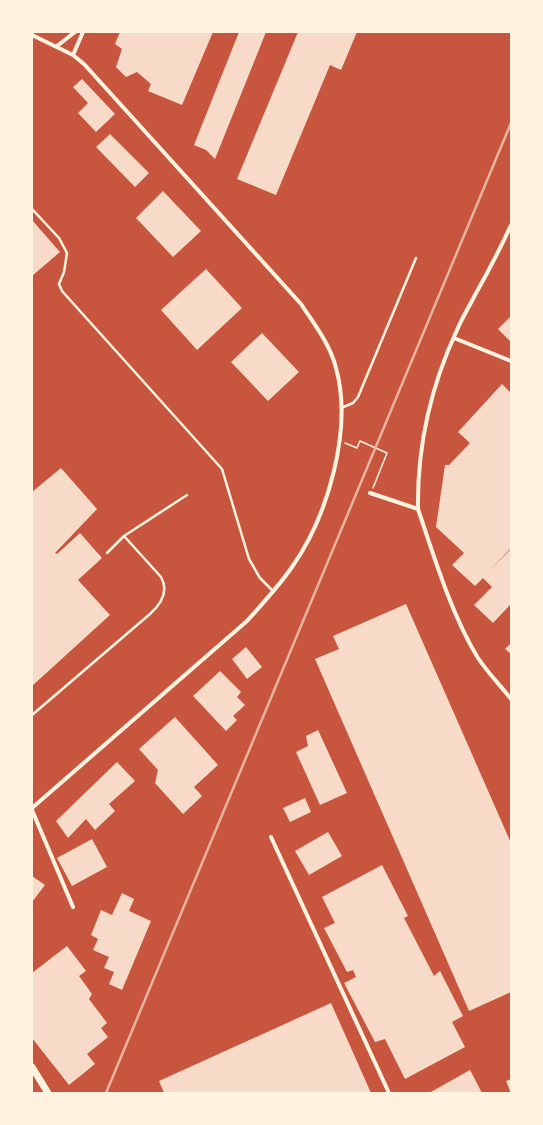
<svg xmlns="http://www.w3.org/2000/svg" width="543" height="1125" viewBox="0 0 543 1125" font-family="'Sofia Sans Condensed',sans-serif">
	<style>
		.building { fill: #f7dbc8 }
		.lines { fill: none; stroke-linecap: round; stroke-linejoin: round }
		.path { stroke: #fff3e0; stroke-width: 1.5 }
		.service { stroke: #fff3e0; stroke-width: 2.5 }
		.minor { stroke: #fff3e0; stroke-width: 4 }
		.secondary { stroke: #fff3e0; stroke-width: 7 }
		.rail { stroke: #e9b49f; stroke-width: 2.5 }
	</style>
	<rect width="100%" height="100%" fill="#c8553d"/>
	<path class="building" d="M 120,32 L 213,32 L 182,105 L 148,91 L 151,84 L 137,72 L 126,77 L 116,67 L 122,49 L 115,44 Z
		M 239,32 L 266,32 L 215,159 L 206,150 L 194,145 Z
		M 298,32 L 357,32 L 341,70 L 330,65 L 276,195 L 237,179 Z
		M 82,79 L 115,114 L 96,132 L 78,113 L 88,103 L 73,87 Z
		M 110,134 L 149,173 L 135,187 L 96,147 Z
		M 163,191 L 201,231 L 173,257 L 136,218 Z
		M 32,220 L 60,252 L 32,276 Z
		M 206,269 L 242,308 L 197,350 L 161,310 Z
		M 511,316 L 511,342 L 498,329 Z
		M 262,333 L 299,372 L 268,401 L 231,362 Z
		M 502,384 L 511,393 L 511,548 L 490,570 L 511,549 L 511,604 L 493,623 L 474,605 L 492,587 L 483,578 L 475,586 L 452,565 L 464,553 L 436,527 L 445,465 L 449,465 L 470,443 L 458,432 Z
		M 61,468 L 97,509 L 55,553 L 57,554 L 80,533 L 102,558 L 78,580 L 110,615 L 32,686 L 32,492 Z
		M 406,604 L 511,843 L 511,992 L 469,1011 L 315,659 L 339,649 L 333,636 Z
		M 511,643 L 511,654 L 505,649 Z
		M 246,647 L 262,667 L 247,679 L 232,659 Z
		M 220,671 L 241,692 L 237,697 L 245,705 L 233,716 L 237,720 L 226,731 L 193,696 Z
		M 175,717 L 218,765 L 194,787 L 202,796 L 183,814 L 155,783 L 158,770 L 139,749 Z
		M 318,730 L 347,793 L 320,805 L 296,752 L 308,746 L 306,736 Z
		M 117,762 L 135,781 L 109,804 L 115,811 L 95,830 L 86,819 L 68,838 L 56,821 Z
		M 305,798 L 311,812 L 290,822 L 283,808 Z
		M 328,832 L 342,856 L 309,875 L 295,851 Z
		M 92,839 L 107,867 L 72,886 L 57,858 Z
		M 382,865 L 408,916 L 404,918 L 434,976 L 440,971 L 463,1016 L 452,1022 L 465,1047 L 405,1079 L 385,1039 L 375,1042 L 344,983 L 356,977 L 353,970 L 347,972 L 324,928 L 335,923 L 322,897 Z
		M 32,876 L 45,885 L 32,902 Z
		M 122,893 L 134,899 L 129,911 L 151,921 L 122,990 L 109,984 L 114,972 L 104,968 L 109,957 L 93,950 L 98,939 L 91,935 L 101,910 L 112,915 Z
		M 67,946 L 86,971 L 79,976 L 92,994 L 89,999 L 107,1023 L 101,1028 L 108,1037 L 87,1054 L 95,1064 L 69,1085 L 32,1038 L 32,973 Z
		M 331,1003 L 371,1093 L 164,1093 L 159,1081 Z
		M 470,1070 L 482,1093 L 429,1093 Z
		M 511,1079 L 511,1093 L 506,1081 Z"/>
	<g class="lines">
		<path class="path" d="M 345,443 L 357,448 L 360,441 L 387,453 L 373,488"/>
		<path class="service" d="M 32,209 L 59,238 L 67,253 L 64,272 L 59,284 L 62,291 L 222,469 L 249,559 L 260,578 L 273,591
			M 341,408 L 353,403 L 358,397 L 416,258
			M 107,553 L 124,536 L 187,495
			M 32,715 L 150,614 C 161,604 169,591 161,577 L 124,536"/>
		<path class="minor" d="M 32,35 L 73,55 L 84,64 L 301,304 C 314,324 330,344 336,368 C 353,429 328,516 292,567 C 279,586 263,603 247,621 L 32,808
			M 57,46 L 75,32
			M 73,55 L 83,32
			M 454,338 L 511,361
			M 370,493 L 418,509 C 434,557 452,616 478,658 C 488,673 500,685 511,699
			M 418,509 C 417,445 430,388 457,330 C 462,318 469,307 475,295 C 488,272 500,249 511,225
			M 32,810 L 73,907
			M 271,837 L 389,1093"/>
		<path class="secondary" d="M 32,1067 L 48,1093"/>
		<path class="rail" d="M 106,1093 L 511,123"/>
	</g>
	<rect width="543" height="1125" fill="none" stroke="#fff3e0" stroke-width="66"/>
</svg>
